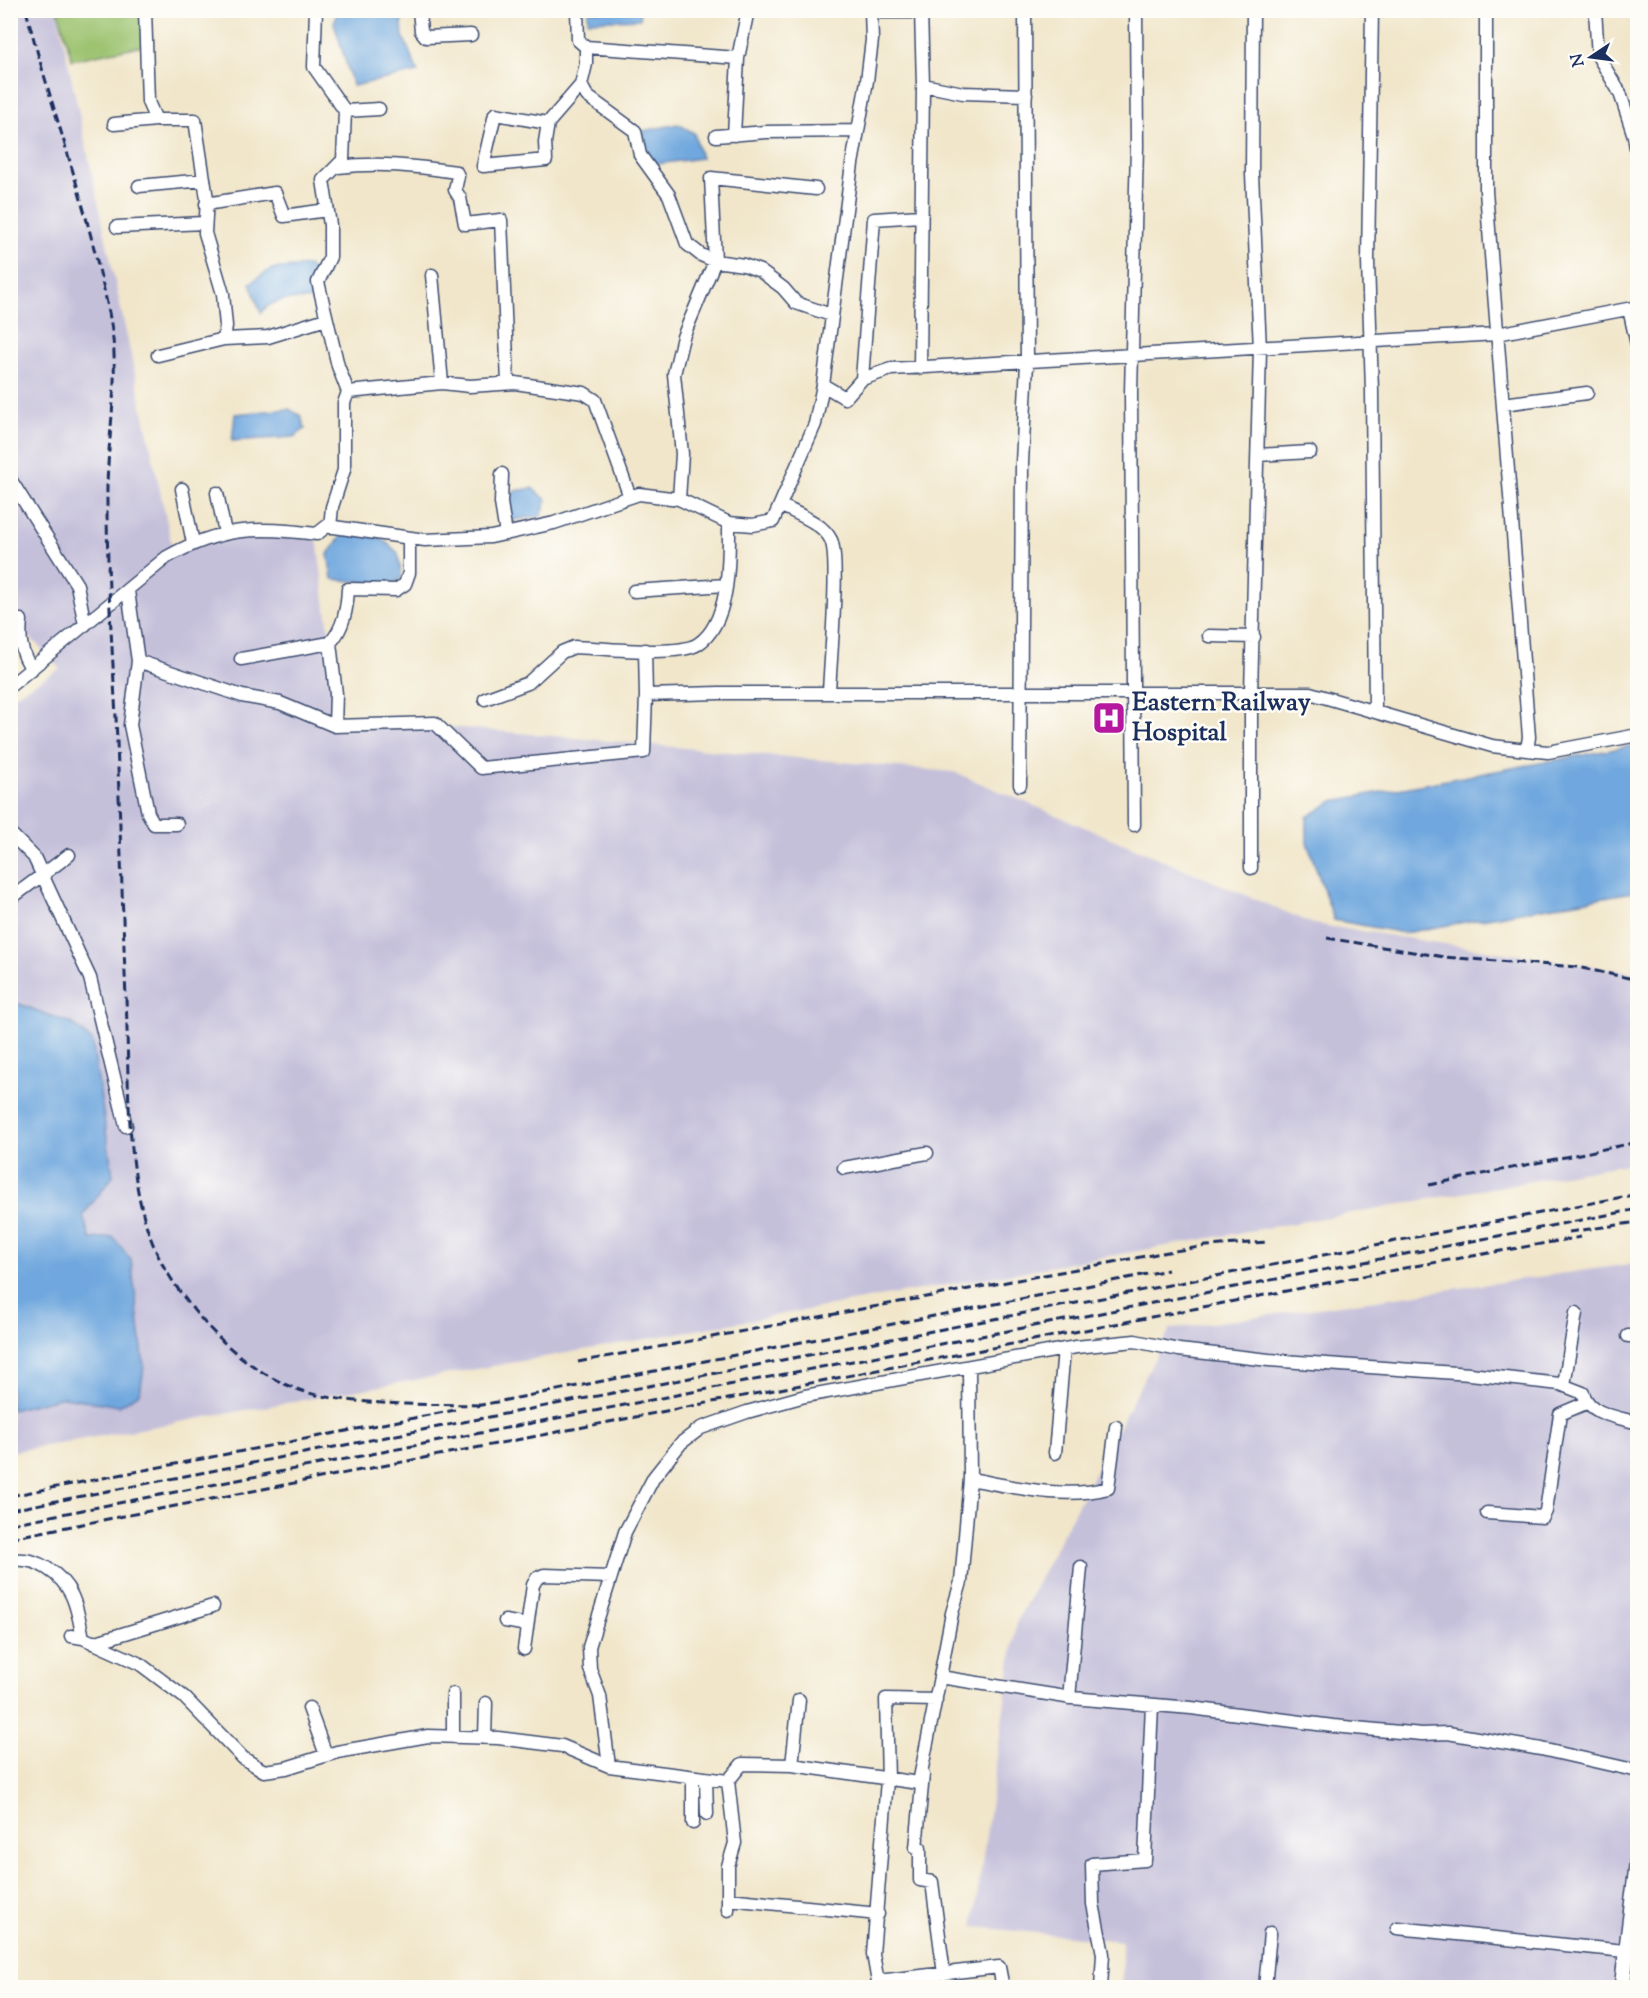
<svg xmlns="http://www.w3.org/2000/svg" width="1648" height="1998" viewBox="0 0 1648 1998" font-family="'Sorts Mill Goudy',serif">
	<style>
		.industrial { fill: #c5c0da }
		.green { fill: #9bc26e; stroke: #5b7866; stroke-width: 1.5 }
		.water { fill: #70a7de; stroke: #466b9e; stroke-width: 1.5 }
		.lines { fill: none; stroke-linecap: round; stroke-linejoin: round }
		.minor-casing { stroke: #3b4a6e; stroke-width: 15 }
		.tertiary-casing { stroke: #3b4a6e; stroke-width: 18 }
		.minor { stroke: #fff; stroke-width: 12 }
		.tertiary { stroke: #fff; stroke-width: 15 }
		.rail { stroke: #1b2f5e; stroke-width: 3; stroke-dasharray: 9 4.5; stroke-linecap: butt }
		.labels { text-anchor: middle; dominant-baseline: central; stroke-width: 5; stroke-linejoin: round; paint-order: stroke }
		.poi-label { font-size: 26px; font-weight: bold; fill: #1b2f5e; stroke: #fdfcf7; text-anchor: start }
	</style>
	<rect width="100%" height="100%" fill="#fdfcf7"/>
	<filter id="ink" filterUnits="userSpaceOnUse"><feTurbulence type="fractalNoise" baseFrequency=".0167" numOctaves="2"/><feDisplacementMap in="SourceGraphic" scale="12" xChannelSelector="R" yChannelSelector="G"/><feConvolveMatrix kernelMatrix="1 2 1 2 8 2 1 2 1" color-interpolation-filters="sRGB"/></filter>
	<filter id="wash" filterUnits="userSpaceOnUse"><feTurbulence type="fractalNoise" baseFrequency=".008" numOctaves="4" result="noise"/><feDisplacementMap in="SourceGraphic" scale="24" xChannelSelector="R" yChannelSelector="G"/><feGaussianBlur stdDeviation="1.35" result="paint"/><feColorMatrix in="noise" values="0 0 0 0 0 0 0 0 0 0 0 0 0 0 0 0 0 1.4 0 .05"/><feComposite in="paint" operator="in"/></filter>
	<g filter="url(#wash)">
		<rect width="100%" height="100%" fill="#f1e6ca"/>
		<path class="industrial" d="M 11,11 L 57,11 L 172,546 L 243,535 L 317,538 L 340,717 L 954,772 L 1314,924 L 1637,973 L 1637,1162 L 11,1452 L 11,697 L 60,669 L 11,617 Z
			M 1637,1263 L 1637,1987 L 1122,1987 L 1122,1941 L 973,1927 L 1016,1623 L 1170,1329 Z"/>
		<path class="green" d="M 58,11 L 145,11 L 146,45 L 72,60 Z"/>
		<path class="water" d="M 344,11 L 401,11 L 403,36 L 418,72 L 353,86 L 334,23 L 337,12 Z
			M 588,11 L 640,11 L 640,19 L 588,21 Z
			M 678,124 L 694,133 L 701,158 L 657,164 L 641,154 L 642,131 Z
			M 308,266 L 318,274 L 319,300 C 298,300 275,295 261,313 L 250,283 L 271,269 Z
			M 289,409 L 301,416 L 305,429 L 294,437 L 232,441 L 235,414 Z
			M 532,488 L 547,500 L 541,516 L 508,521 L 505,500 L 515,491 Z
			M 342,535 L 379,536 L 398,553 L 402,578 L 391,585 L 332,579 L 328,554 Z
			M 1637,745 L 1637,891 L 1404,933 L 1334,920 L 1307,842 L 1307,817 L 1333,801 Z
			M 11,1001 L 73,1024 L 92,1041 L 113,1176 L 83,1215 L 90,1239 L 113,1237 L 131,1260 L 144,1366 L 140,1393 L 119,1406 L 64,1397 L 11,1410 Z"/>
	</g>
	<g filter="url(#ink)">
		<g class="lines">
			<g class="minor-casing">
				<path id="minor" d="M 145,10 L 148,102 L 156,120 L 195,120 L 207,199 L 205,233 L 223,294 L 226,326 L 224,339
					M 316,10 L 314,67 L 345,111 L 343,160 L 323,180 L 330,225 L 330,257 L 318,282 L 338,366 L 348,392 L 344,403 L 344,470 L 332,507 L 330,527
					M 419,10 L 421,31 L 426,37 L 471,35
					M 1372,10 L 1368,261 L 1372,391 L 1375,710
					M 1486,10 L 1486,191 L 1529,737 L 1527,750 L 1548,752 L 1638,735
					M 1595,10 L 1598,56 L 1620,93 L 1634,136 L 1638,160
					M 871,12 L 922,12
					M 586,47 L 738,58 L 748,10
					M 581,85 L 587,96 L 635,131 L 640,155 L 669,195 L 687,244 L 701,255 L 715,261 L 711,178 L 816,189
					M 923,85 L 963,93 L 1026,95
					M 345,111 L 379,109
					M 548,123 L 495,114 L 483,166 L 546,160 L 545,142 L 548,123 L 581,85 L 586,64 L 586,47 L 578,40 L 577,10
					M 114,124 L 156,120
					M 734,135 L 738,58
					M 716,136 L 766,132 L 858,131
					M 338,167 C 379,162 415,166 456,172 L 458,176 L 455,190 L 460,198 L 465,224 L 501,220 L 508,383
					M 139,186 L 204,180
					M 206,204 L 275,193 L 284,216 L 327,210
					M 117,227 L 204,223
					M 432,275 L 442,383
					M 1629,309 L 1638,349
					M 158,355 L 224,339 L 268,337 L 326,319
					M 920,368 L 923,85 L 921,10
					M 862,379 L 874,219 L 920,216
					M 823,385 L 845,398 L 862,379 L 891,369 L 1497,334 L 1638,307
					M 348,392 L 442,383 L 470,386 L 515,383 L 584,393 L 595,400 L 630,497
					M 1503,404 L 1587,393
					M 1258,455 L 1310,452
					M 502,474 L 501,503 L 506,534
					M 10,479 L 77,585 L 85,625
					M 182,489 L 193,543
					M 217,493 L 225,533
					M 679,499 L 682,454 L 674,374 L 683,337 L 715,261 L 744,265 L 760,271 L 783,288 L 796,303 L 831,315
					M 782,506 C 797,514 823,523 831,540 C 840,559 830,665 829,692
					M 128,591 L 138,661 L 242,696 L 280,703 L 335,726 L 435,723 L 481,768 L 644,752 L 646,695 L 719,693 L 1310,693 L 1492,746 L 1527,750
					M 634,591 L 726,585
					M 21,620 C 19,639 21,654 32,669
					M 1209,636 L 1254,637
					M 330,643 L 336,694 L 335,726
					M 645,650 L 646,695
					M 241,659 L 330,643 C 344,628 347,608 348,589 L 396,590 L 405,584 L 409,573 L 409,538
					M 138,661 L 130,725 L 148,813 L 154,824 L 177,824
					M 10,686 L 167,557 C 223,526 255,527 317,534 L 327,526 L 425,540 L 491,537 L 554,523 L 639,494 L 679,499 L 729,523 L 753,525 L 773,521 L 815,424 L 823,385 L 852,164 L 867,81 L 872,40 L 871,10
					M 485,699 L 528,683 L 562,652 L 574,647 C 601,648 678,657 698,644 C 731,622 729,558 729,523
					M 1020,785 L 1022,463 L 1027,363 L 1025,10
					M 1134,825 L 1131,393 L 1137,146 L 1136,10
					M 10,833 L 34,857 L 90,978 L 126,1126
					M 1251,868 L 1251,693 L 1260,349 L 1252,174 L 1253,10
					M 10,899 L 69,855
					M 844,1168 L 927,1153
					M 1628,1336 L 1638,1336
					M 1564,1385 L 1576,1313
					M 1055,1453 L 1064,1349
					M 970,1479 C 1015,1487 1064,1500 1108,1488 L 1116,1427
					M 1487,1513 L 1543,1517 L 1546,1511 L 1560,1414 L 1586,1403
					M 10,1561 C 35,1555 62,1574 72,1596 C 78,1609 80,1624 83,1638
					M 505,1621 L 527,1625
					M 71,1636 L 83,1638 L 140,1664 L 184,1697 L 243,1758 L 264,1771 L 286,1768 L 337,1752 L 428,1736 L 498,1738 L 562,1746 L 609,1766 L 728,1781 L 742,1764 L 792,1765 L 919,1783 L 940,1677 L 1072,1698 L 1191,1708 L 1333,1726 L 1422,1734 L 1448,1733 L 1541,1749 L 1638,1771
					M 93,1643 L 213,1606
					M 524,1649 L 533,1585 L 537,1578 L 544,1575 L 611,1577
					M 940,1677 L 952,1613 L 961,1582 L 970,1479 L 969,1367
					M 1069,1698 L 1081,1567
					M 309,1708 L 326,1755
					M 453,1737 L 453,1694
					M 485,1737 L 486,1703
					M 792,1765 L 799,1700
					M 609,1766 L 600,1696 L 590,1669 L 589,1647 L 625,1532 L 654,1477 L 681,1443 L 701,1428 L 747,1412 L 805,1396 L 1076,1347 L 1135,1341 L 1179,1350 L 1269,1360 L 1470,1374 L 1560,1384 L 1583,1393 C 1589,1415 1618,1417 1638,1423
					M 923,1775 L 916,1848 L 920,1848 L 920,1880 L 932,1882 L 944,1974
					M 693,1778 L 693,1823
					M 706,1779 L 707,1814
					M 888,1780 L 886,1699 L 936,1700
					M 728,1899 L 878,1914
					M 728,1910 L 728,1866 L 735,1843 L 728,1781
					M 1397,1928 L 1625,1951
					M 878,1981 L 999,1967 L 1003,1988
					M 879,1988 L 873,1954 L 887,1780
					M 1101,1988 L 1103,1954 L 1093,1904 L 1092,1864 L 1145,1860 L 1152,1705
					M 1265,1988 L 1270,1933"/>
			</g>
			<g class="tertiary-casing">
				<path id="tertiary" d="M 1622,1988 L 1638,1858"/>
			</g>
			<use href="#minor" class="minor"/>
			<use href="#tertiary" class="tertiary"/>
			<path class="rail" d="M 26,10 C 48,96 78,179 98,265 C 105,294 113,324 114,354 C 116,404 106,453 107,502 C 107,574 112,646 116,717 C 120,811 122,904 126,998 C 130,1083 122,1199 167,1272 C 200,1326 254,1381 317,1395 C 370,1406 428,1404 482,1405
				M 1327,938 L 1444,957 L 1577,967 L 1638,980
				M 1429,1185 L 1638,1142
				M 1569,1232 L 1638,1222
				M 578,1362 L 1162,1253 L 1206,1246 L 1267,1242
				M 476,1406 L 1168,1270
				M 10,1496 L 455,1410
				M 10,1510 L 1638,1194
				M 10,1524 L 1638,1209
				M 10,1538 L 1415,1266 L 1581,1237"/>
		</g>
	</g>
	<defs>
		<g id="hospital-square" transform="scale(1.725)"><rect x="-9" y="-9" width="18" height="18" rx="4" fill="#b5179e" stroke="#fdfcf7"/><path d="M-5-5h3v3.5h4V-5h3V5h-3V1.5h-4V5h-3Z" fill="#fff"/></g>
	</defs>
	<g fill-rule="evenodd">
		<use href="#hospital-square" x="1109" y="718"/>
	</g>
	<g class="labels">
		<g class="poi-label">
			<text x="1132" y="703">Eastern Railway<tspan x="1132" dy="30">Hospital</tspan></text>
		</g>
	</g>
	<rect width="1648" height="1998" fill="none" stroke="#fdfcf7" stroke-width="36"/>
	<g transform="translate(1591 57) rotate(257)" stroke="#fdfcf7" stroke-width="4.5" paint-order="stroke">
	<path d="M0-4.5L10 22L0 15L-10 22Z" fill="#1b2f5e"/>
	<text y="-9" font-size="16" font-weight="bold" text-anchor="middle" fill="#1b2f5e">N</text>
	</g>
</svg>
